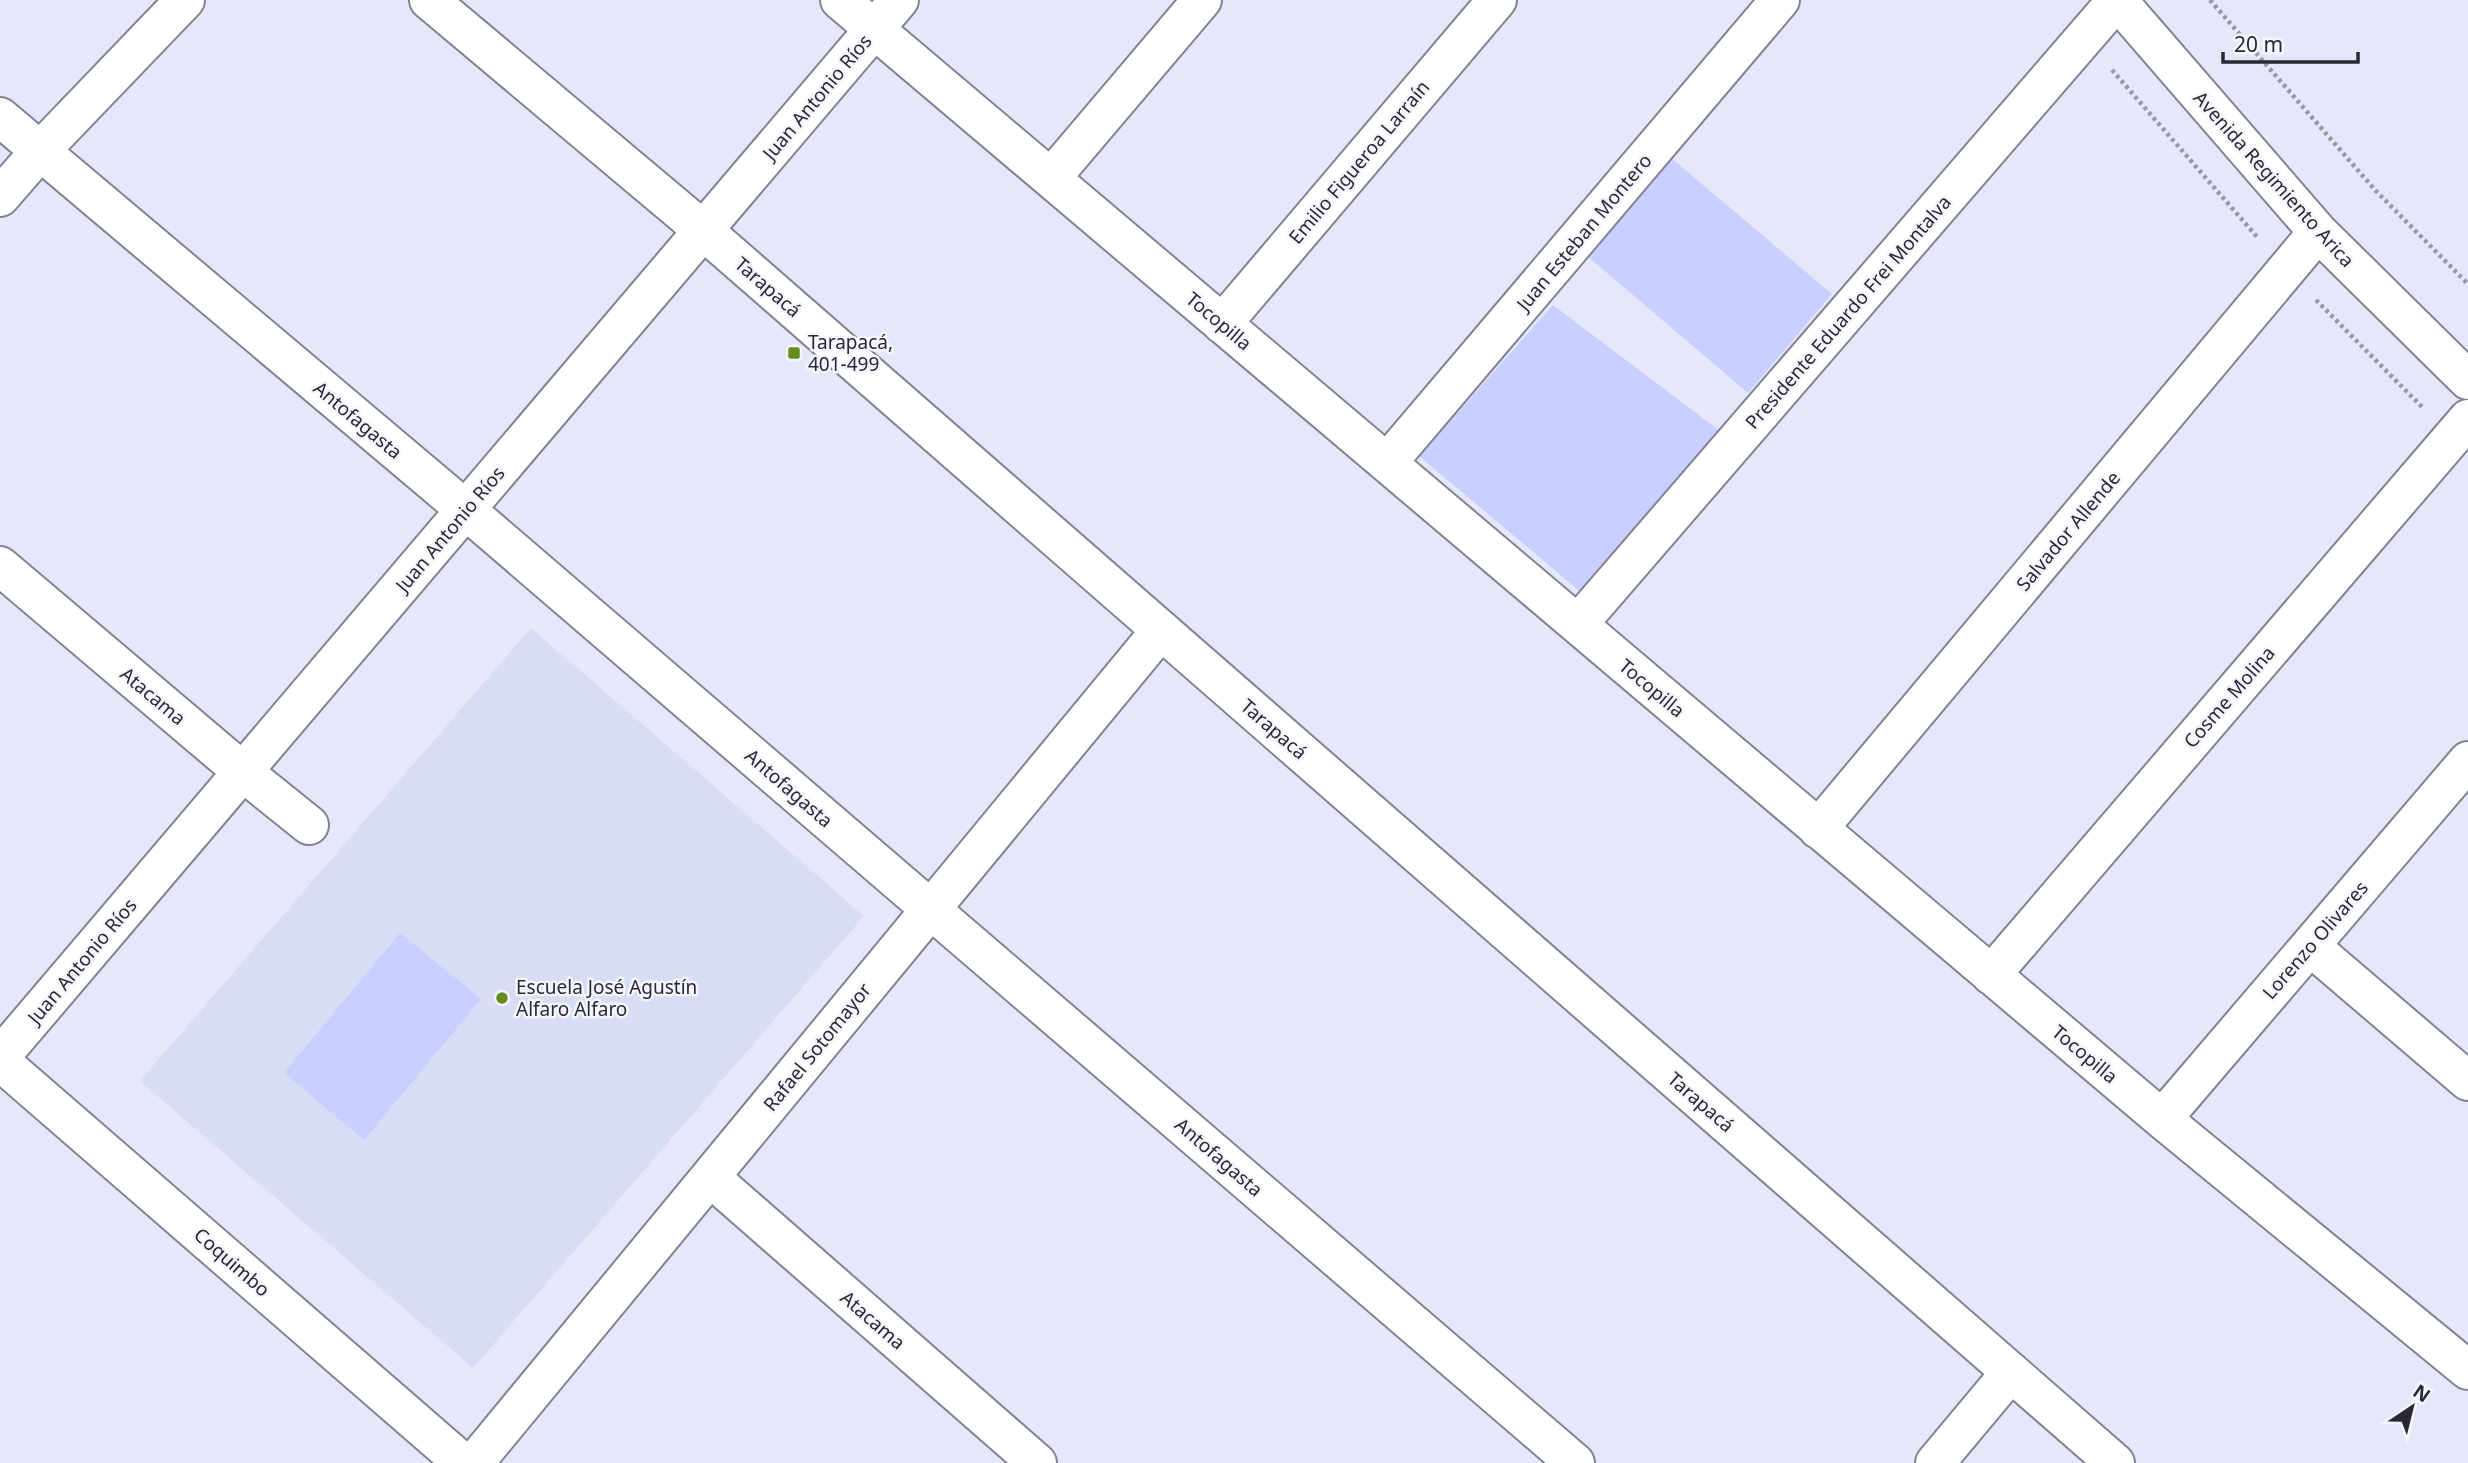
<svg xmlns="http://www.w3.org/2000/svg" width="2468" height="1463" viewBox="0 0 2468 1463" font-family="'Noto Sans',sans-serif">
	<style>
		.built { fill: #d8dcf4 }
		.green { fill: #c9cffe }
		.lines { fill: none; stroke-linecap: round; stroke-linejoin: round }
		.street-casing { stroke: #818393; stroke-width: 42 }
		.secondary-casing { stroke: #818393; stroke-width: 42 }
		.path { stroke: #9798a5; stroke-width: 4.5; stroke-dasharray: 3.5 3.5; stroke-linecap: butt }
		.street { stroke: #fff; stroke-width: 38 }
		.secondary { stroke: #fff; stroke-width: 38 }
		.poi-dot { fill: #638e1f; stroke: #f5f6fd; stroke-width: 2.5 }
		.labels { text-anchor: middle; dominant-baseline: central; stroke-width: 5; stroke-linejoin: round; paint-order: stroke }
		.street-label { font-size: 19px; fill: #292a31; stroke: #f5f6fd }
		.poi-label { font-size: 19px; fill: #292a31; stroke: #f5f6fd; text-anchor: start }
	</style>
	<rect width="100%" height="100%" fill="#e6e8f9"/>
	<path class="built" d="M 531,628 L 864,916 L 473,1368 L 140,1081 Z"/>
	<path class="green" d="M 1670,157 L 1832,294 L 1748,393 L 1586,255 Z
		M 1553,305 L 1720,431 L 1583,594 L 1419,456 Z
		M 400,933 L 481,999 L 364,1140 L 284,1073 Z"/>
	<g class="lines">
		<g class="street-casing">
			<path id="street" d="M 429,0 L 704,231
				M 840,0 L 2162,1119 L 2468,1370
				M 2117,0 L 2318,232 L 2468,380
				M 1051,178 L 1202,0
				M 0,197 L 40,151 L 185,0
				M 1222,324 L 1497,0
				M 1387,463 L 1780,0
				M 0,566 L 243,772 L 309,825
				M 1578,624 L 2117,0
				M 1818,829 L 2318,232
				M 2310,946 L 2468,1081
				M 1991,975 L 2468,419
				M 0,1061 L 463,1463
				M 2162,1119 L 2468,761
				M 710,1177 L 1037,1463
				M 474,1463 L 1161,630
				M 1935,1463 L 2011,1372"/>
		</g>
		<g class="secondary-casing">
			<path id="secondary" d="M 0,117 L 466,510 L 1575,1463
				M 704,231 L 2115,1463
				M 0,1057 L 899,0"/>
		</g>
		<path class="path" d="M 2210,0 L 2375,190 L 2468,284
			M 2112,70 L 2258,238
			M 2316,300 L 2423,408"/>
		<use href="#street" class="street"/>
		<use href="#secondary" class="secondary"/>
	</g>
	<g class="poi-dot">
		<rect x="787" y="346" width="14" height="14" rx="3.5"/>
		<circle cx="502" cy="998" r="7"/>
	</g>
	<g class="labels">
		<g class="street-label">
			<text transform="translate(817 97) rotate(-50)">Juan Antonio Ríos</text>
			<text transform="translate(1359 162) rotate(-50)">Emilio Figueroa Larraín</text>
			<text transform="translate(2274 179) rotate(48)">Avenida Regimiento Arica</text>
			<text transform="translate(1584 232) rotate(-50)">Juan Esteban Montero</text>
			<text transform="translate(768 287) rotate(41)">Tarapacá</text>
			<text transform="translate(1848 312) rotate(-49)">Presidente Eduardo Frei Montalva</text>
			<text transform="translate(1219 321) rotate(40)">Tocopilla</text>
			<text transform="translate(358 420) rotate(40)">Antofagasta</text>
			<text transform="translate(450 529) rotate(-50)">Juan Antonio Ríos</text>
			<text transform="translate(2068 531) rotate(-50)">Salvador Allende</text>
			<text transform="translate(1652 688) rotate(40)">Tocopilla</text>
			<text transform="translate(153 696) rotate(40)">Atacama</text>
			<text transform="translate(2229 697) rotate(-49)">Cosme Molina</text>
			<text transform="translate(1274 729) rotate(41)">Tarapacá</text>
			<text transform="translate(789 788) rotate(41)">Antofagasta</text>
			<text transform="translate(2315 940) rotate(-49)">Lorenzo Olivares</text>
			<text transform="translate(82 961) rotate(-50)">Juan Antonio Ríos</text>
			<text transform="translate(817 1047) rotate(-51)">Rafael Sotomayor</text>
			<text transform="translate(2085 1054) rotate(40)">Tocopilla</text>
			<text transform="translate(1701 1102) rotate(41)">Tarapacá</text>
			<text transform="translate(1219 1157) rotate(41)">Antofagasta</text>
			<text transform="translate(232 1262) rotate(41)">Coquimbo</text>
			<text transform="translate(873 1320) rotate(41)">Atacama</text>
		</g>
		<g class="poi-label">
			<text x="808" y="342">Tarapacá,<tspan x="808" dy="22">401-499</tspan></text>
			<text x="516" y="987">Escuela José Agustín<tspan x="516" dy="22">Alfaro Alfaro</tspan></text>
		</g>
	</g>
	<g transform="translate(2412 1407) rotate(35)" stroke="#f5f6fd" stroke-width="5" paint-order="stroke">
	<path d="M0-5L12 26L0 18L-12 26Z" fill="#292a31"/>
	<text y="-10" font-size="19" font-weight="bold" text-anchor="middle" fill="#292a31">N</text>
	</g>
	<path d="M2223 52v10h135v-10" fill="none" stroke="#292a31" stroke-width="3.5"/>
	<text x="2234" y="52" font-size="21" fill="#292a31" stroke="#f5f6fd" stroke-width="5" paint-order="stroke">20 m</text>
</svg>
